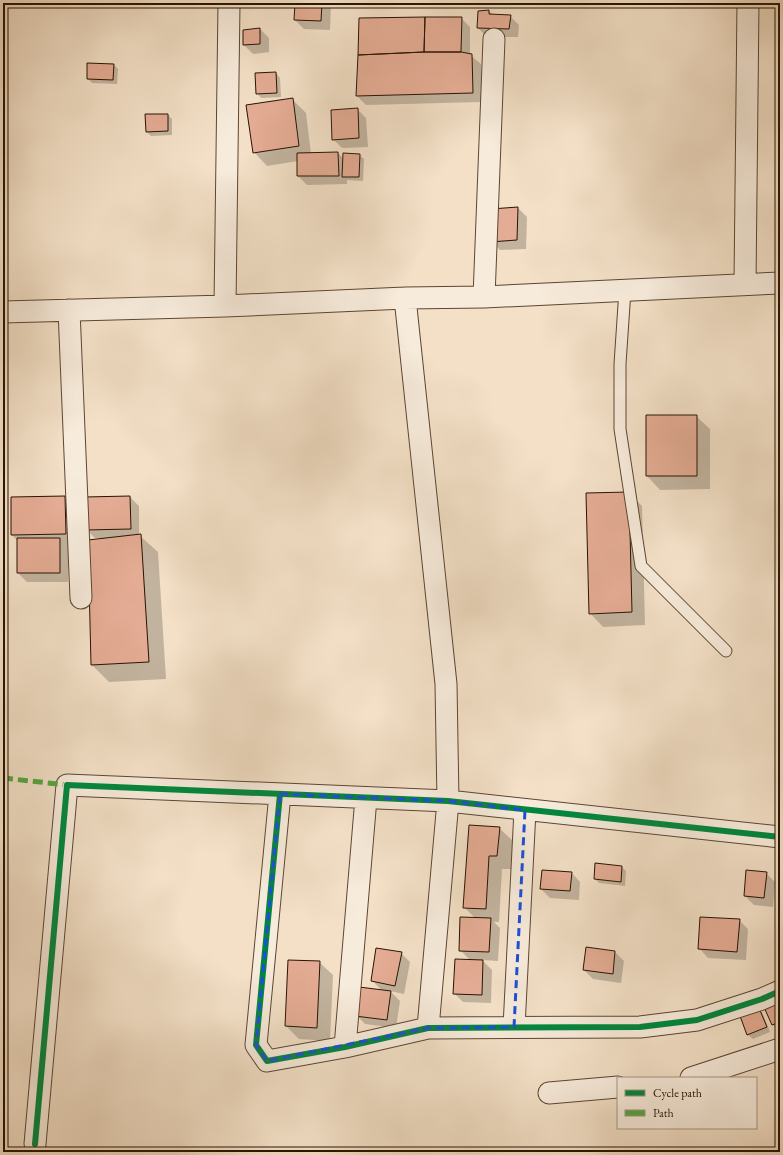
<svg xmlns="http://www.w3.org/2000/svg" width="783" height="1155" viewBox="0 0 783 1155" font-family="'EB Garamond',serif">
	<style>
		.shadow { fill: #0003 }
		.building { fill: #e4ac94; stroke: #291300 }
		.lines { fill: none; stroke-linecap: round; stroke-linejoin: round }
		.lane-casing { stroke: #5c4632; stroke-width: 13 }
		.street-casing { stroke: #5c4632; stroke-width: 23 }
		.lane { stroke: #f7ebdb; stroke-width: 11 }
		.street { stroke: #f7ebdb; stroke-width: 21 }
		.quiet { stroke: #53a840; stroke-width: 5; stroke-dasharray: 10 5; stroke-linecap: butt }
		.cycleway-casing { stroke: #f7ebdb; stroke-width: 8 }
		.cycleway { stroke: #00873e; stroke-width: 6 }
		.marked { fill: none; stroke: #1d4ed8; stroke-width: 3; stroke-dasharray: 8 5; stroke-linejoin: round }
	</style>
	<rect width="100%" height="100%" fill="#f3e0c7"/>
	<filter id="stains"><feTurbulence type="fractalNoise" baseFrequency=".005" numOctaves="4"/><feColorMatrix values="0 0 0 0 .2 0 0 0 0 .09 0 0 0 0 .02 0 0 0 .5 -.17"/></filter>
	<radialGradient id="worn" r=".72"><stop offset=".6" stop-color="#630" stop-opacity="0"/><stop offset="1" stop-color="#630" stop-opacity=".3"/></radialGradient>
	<path class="shadow" d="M 296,3 L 331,3 L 330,30 L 304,29 L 295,20 Z
		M 489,11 L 493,15 L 510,16 L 519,25 L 518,37 L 487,37 L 478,28 L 479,12 Z
		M 461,18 L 470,27 L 470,55 L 481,64 L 481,102 L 366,105 L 357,96 Z
		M 260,29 L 269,38 L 269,52 L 253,54 L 244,45 L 244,31 Z
		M 114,65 L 118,69 L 117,84 L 92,83 L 88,79 Z
		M 276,73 L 280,78 L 281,97 L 261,98 L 257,93 Z
		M 292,99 L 306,113 L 311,154 L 338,153 L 344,159 L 359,155 L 364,159 L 363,181 L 347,180 L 347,184 L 307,185 L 298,176 L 298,161 L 267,166 L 254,152 Z
		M 357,109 L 366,118 L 368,147 L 342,148 L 333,139 Z
		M 168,115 L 172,119 L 172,135 L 151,136 L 147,132 Z
		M 518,208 L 527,217 L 526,249 L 500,250 L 491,241 Z
		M 647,416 L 696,416 L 710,429 L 710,489 L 660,490 L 647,476 Z
		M 629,493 L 642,506 L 645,625 L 603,627 L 590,613 Z
		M 65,497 L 78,511 L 69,548 L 68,582 L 27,582 L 18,573 L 18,541 L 12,535 Z
		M 130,497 L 139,506 L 139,535 L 158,552 L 166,679 L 109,682 L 92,665 L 102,540 L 102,538 L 95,538 L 86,529 Z
		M 499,828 L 513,841 L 511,869 L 502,869 L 499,922 L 494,922 L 500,928 L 498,961 L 482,960 L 492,970 L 491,1003 L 463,1002 L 454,993 L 470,960 L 460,950 L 475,918 L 464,907 Z
		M 622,867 L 626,871 L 625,886 L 599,883 L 595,879 Z
		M 571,872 L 580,882 L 579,900 L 550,898 L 541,889 Z
		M 766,873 L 775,882 L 773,907 L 754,905 L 745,896 Z
		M 739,920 L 748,929 L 746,960 L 708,958 L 699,948 Z
		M 587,948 L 615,952 L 624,961 L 621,983 L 593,979 L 584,970 Z
		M 401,953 L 410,962 L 404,994 L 390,991 L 400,1001 L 396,1028 L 365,1024 L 356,1015 L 382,991 L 372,980 Z
		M 319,962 L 333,975 L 330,1041 L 299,1039 L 286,1026 Z
		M 780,999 L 780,1031 L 773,1025 L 765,1006 Z
		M 759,1009 L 763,1014 L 770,1032 L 753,1039 L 748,1035 L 741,1016 Z"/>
	<path class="building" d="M 295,3 L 322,3 L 321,21 L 294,20 Z
		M 489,10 L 489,14 L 511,15 L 509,29 L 477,28 L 478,11 Z
		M 425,17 L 462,17 L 461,52 L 424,52 Z
		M 425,17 L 424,52 L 358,55 L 359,18 Z
		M 260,28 L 260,44 L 243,45 L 243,30 Z
		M 424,52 L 461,52 L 472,54 L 473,93 L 356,96 L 358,55 Z
		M 87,63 L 114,64 L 113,80 L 87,79 Z
		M 276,72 L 277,93 L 256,94 L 255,73 Z
		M 293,98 L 299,146 L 253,153 L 246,105 Z
		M 358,108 L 359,138 L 332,140 L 331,110 Z
		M 145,114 L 168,114 L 168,131 L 146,132 Z
		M 338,152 L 339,176 L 297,176 L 297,153 Z
		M 343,153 L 360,154 L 359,177 L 342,177 Z
		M 518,207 L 517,240 L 490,242 L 491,209 Z
		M 646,415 L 697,415 L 697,476 L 646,476 Z
		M 629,492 L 632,612 L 589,614 L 586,493 Z
		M 65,496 L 66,534 L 11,535 L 11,497 Z
		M 130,496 L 131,529 L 85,530 L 84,497 Z
		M 141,534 L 149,662 L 91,665 L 88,540 Z
		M 17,538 L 60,538 L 60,573 L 17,573 Z
		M 469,825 L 500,827 L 497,856 L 489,856 L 486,909 L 463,908 Z
		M 595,863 L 622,866 L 621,882 L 594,879 Z
		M 542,870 L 572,872 L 570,891 L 540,889 Z
		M 746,870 L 767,872 L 764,898 L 744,896 Z
		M 460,917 L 491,918 L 489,952 L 459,951 Z
		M 700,917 L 740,919 L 737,952 L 698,949 Z
		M 586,947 L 615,951 L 613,974 L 583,970 Z
		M 376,948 L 402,952 L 395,986 L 371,981 Z
		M 455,959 L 483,960 L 482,995 L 453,994 Z
		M 288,960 L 320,961 L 317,1028 L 285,1026 Z
		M 359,987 L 391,991 L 387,1020 L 355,1016 Z
		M 780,998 L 780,1022 L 772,1025 L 763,1005 Z
		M 759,1008 L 767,1027 L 747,1035 L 740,1016 Z"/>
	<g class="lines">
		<g class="lane-casing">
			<path id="lane" d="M 625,290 L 620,364 L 620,429 L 641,566 L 726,651"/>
		</g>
		<g class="street-casing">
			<path id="street" d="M 745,284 L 748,3
				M 484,297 L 494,39
				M 405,298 L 446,684 L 448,801 L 428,1028
				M 225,306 L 229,3
				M 69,310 L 81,598
				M 3,312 L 225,306 L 405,298 L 484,297 L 780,283
				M 280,794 L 256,1045 L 267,1061 L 345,1047 L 428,1028 L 640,1027 L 697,1020 L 762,999 L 780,991
				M 514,1027 L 525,810
				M 345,1047 L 366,798
				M 691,1078 L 780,1049
				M 549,1093 L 618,1087
				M 35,1144 L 67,785 L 448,801 L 780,837"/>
		</g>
		<use href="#lane" class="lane"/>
		<use href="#street" class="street"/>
		<path class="quiet" d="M 3,778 L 67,785"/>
		<g class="cycleway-casing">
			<path id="cycleway" d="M 280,794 L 256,1045 L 267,1061 L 345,1047 L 428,1028 L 640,1027 L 697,1020 L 762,999 L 780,991
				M 35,1144 L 67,785 L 448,801 L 780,837"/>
		</g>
		<use href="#cycleway" class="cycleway"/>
	</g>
	<path class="marked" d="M 280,794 L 448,801 L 525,810 L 514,1027 L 428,1028 L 267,1061 L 256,1045 Z"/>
	<rect width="783" height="1155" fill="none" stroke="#f3e0c7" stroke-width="16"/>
	<rect x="4" y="4" width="775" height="1147" fill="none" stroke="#291300" stroke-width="2"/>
	<rect x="8" y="8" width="767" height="1139" fill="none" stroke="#291300"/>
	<rect x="617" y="1077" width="140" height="52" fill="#f7ebdb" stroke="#a59583"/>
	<rect x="625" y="1090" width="20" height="6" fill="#00873e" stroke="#a59583"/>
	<text x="653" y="1097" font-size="12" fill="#291300">Cycle path</text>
	<rect x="625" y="1110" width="20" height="6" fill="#53a840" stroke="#a59583"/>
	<text x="653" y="1117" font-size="12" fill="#291300">Path</text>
	<rect width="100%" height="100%" filter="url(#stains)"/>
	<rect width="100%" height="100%" fill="url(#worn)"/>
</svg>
